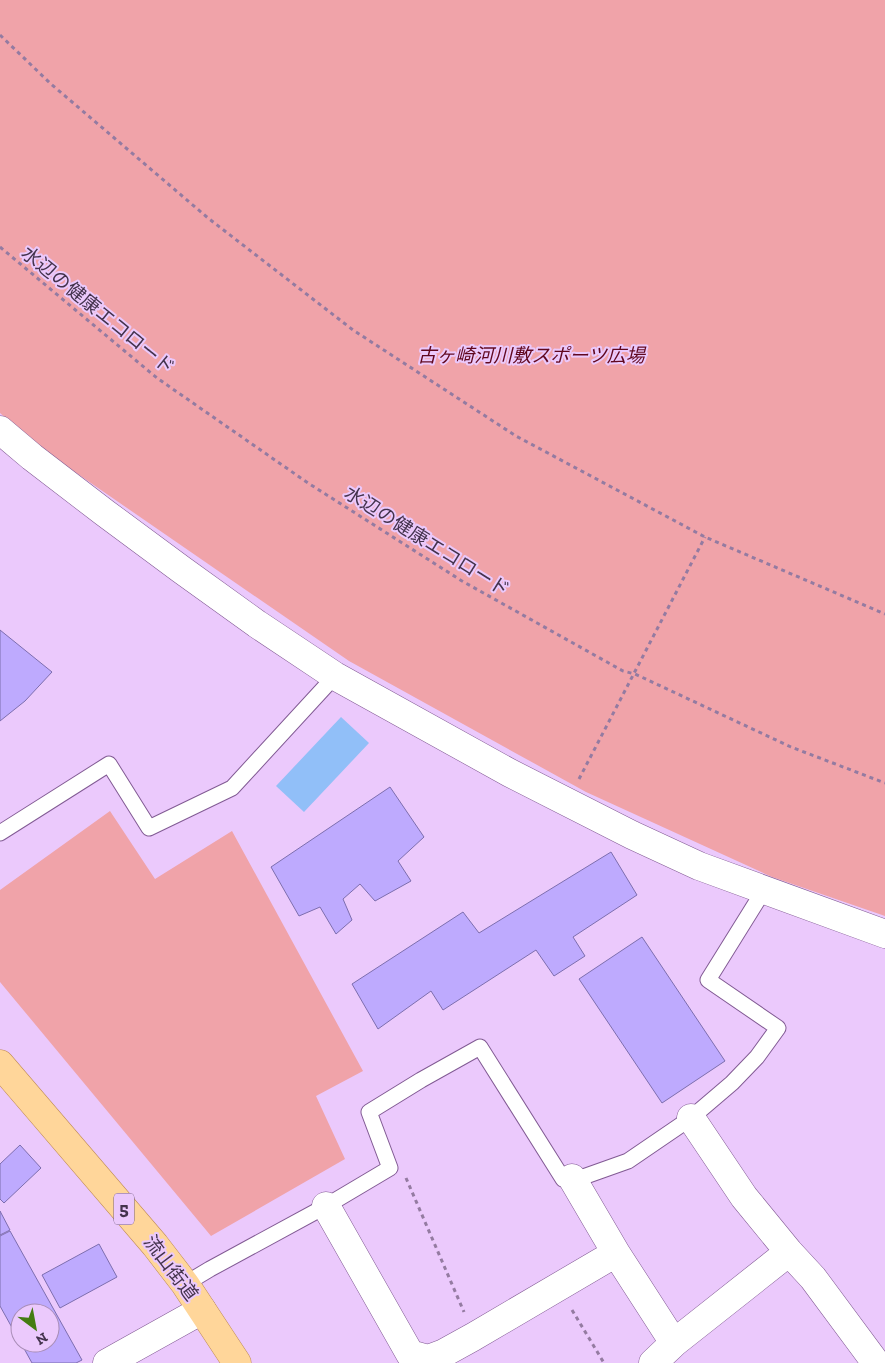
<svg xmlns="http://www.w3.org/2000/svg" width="885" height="1363" viewBox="0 0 885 1363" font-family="'Zilla Slab','Noto Sans JP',serif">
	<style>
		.green { fill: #f0a3a9 }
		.water { fill: #91bff8 }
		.building { fill: #beaafe; stroke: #7d6eae }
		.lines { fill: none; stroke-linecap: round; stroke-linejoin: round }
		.service-casing { stroke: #825b94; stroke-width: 17 }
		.minor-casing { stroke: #825b94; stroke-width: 29 }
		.primary-casing { stroke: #be8b54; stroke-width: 29 }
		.path { stroke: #947ba1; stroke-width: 3; stroke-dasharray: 4 4; stroke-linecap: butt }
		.service { stroke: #fff; stroke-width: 15 }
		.minor { stroke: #fff; stroke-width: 28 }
		.primary { stroke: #ffd69a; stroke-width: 28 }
		.labels { text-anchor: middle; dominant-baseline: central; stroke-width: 4; stroke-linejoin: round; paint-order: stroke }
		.shield { fill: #ebc9fc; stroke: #766082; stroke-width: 1 }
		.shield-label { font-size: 18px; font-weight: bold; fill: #44334d }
		.street-label { font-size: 19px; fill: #44334d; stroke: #ebc9fc }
		.park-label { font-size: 19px; font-style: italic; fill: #60071e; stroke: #ebc9fc }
	</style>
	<rect width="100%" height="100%" fill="#ebc9fc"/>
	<path class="green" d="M 0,0 L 885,0 L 885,916 L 772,877 L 586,792 L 349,661 L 40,448 L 0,413 Z
		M 110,811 L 155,879 L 232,831 L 363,1071 L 316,1096 L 345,1159 L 211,1236 L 0,982 L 0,890 Z"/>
	<path class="water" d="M 341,717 L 369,743 L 304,812 L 276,786 Z"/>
	<path class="building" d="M 0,630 L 52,672 L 25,701 L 0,721 Z
		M 390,787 L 424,837 L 398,861 L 411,881 L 375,901 L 360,884 L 343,899 L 352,920 L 336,934 L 320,907 L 299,916 L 271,867 Z
		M 611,852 L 637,895 L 573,937 L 585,956 L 554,976 L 536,950 L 443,1010 L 431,991 L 378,1029 L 352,984 L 463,912 L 479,933 Z
		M 642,937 L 725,1061 L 662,1103 L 579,979 Z
		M 20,1145 L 41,1168 L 4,1203 L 0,1199 L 0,1164 Z
		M 0,1211 L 10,1230 L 0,1235 Z
		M 10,1231 L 82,1360 L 76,1363 L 32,1363 L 21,1343 L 50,1343 L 50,1313 L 20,1313 L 20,1342 L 0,1306 L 0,1236 Z
		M 99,1244 L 117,1277 L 60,1308 L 42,1275 Z"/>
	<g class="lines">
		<g class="service-casing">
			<path id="service" d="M 0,833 L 109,764 L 149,828 L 232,788 L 335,676
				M 185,1284 L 210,1269 L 326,1206 L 390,1168 L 369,1112 L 421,1080 L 480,1047 L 563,1179 L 583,1177 L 628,1161 L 691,1118 L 732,1083 L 757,1057 L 778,1028 L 708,980 L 764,890"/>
		</g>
		<g class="minor-casing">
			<path id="minor" d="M 0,430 L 32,457 L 105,513 L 182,570 L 257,624 L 335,676 L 510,773 L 632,835 L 699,866 L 885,934
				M 691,1118 L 744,1197 L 789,1252 L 813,1278 L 876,1363
				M 572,1178 L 616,1253 L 674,1343 L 653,1363
				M 326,1206 L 410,1354 L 428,1359 L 444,1353 L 473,1337 L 616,1253
				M 674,1343 L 789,1252
				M 107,1363 L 202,1310"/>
		</g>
		<g class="primary-casing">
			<path id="primary" d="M 0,1064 L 155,1245 L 185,1284 L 237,1363"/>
		</g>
		<path class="path" d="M 0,35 L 51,84 L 208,218 L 353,330 L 516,436 L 705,537 L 885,614
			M 0,247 L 157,378 L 308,483 L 462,581 L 623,671 L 635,674 L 791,747 L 885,783
			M 579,779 L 705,537
			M 406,1178 L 464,1312
			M 572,1310 L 604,1363"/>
		<use href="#service" class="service"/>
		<use href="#minor" class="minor"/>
		<use href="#primary" class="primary"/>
	</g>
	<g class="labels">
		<rect class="shield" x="114" y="1193.5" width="20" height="31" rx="4"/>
		<g class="shield-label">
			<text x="124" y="1209">5</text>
		</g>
		<g class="street-label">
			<text transform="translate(98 310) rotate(39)">水辺の健康エコロード</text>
			<text transform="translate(427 541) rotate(32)">水辺の健康エコロード</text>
			<text transform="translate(171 1268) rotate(53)">流山街道</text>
		</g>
		<g class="park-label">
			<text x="531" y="355">古ヶ崎河川敷スポーツ広場</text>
		</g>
	</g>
	<g transform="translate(35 1328) rotate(148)"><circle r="24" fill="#ebc9fc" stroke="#a88db6"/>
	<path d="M0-4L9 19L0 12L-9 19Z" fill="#447c12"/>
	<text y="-8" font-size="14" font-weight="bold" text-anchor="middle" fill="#44334d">N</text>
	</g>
</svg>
